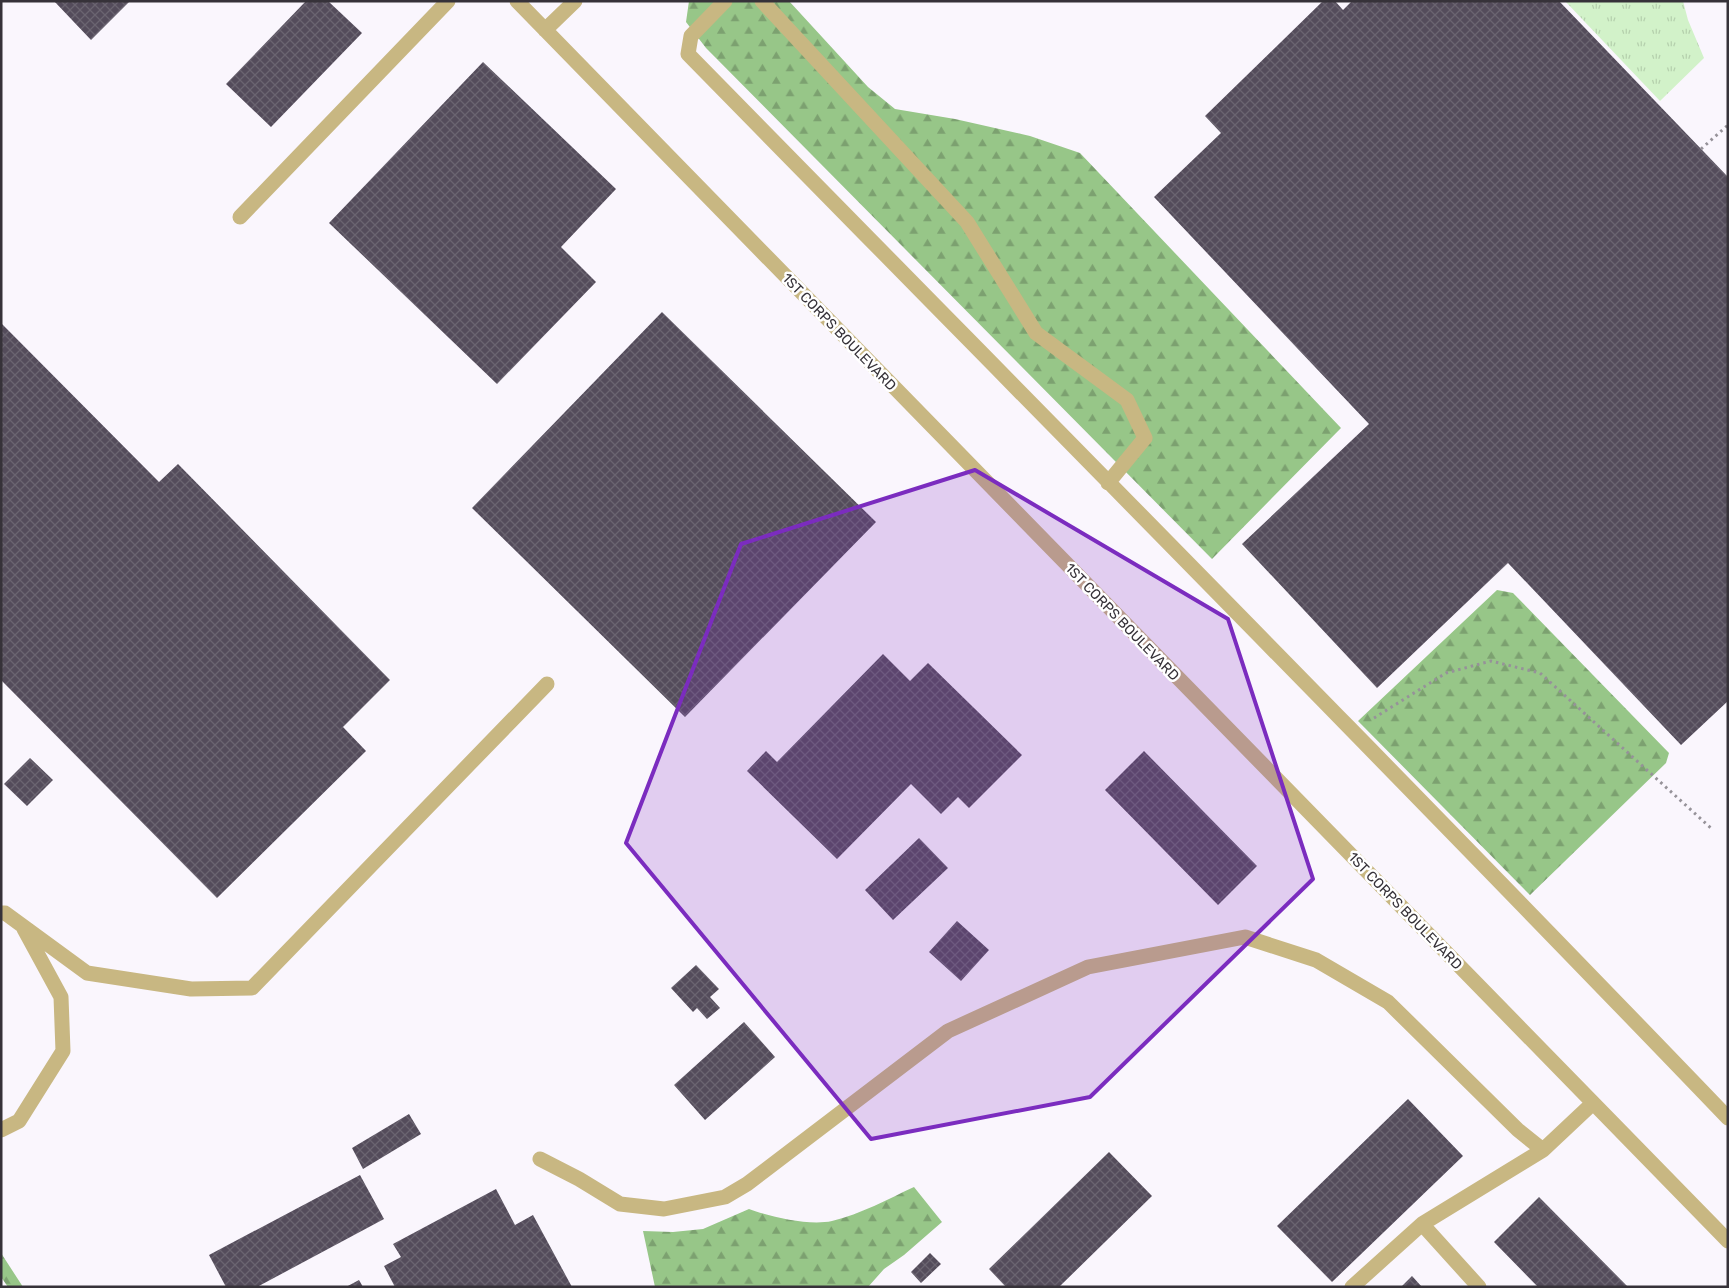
<svg xmlns="http://www.w3.org/2000/svg" width="1729" height="1288" viewBox="0 0 1729 1288" font-family="Rubik,sans-serif">
	<style>
		.grass { fill: url(#grass-tufts) }
		.forest { fill: url(#forest-firs) }
		.building { fill: url(#building-cross-hatch) }
		.lines { fill: none; stroke-linecap: round; stroke-linejoin: round }
		.path { stroke: #969299; stroke-width: 3; stroke-dasharray: 2.5 4; stroke-linecap: butt }
		.minor { stroke: #c8b782; stroke-width: 15 }
		.marked { fill: #7b2cbf; fill-opacity: 0.2; stroke: #7b2cbf; stroke-width: 4; stroke-linejoin: round }
		.labels { text-anchor: middle; dominant-baseline: central; stroke-width: 5; stroke-linejoin: round; paint-order: stroke }
		.street-label { font-size: 14px; fill: #363239; stroke: #fff }
	</style>
	<defs>
		<pattern id="grass-tufts" width="24" height="20" patternUnits="userSpaceOnUse" patternTransform="scale(1.25)"><rect width="24" height="20" fill="#d2f2c9"/><path d="M3 7l-1-3M5 7V3M7 7l1-3M15 17l-1-3M17 17v-4M19 17l1-3" fill="none" stroke="#b5d0ad"/></pattern>
		<pattern id="forest-firs" width="22" height="20" patternUnits="userSpaceOnUse" patternTransform="scale(1.25)"><rect width="22" height="20" fill="#97c688"/><path d="M5 1l3.5 6h-7zM16 11l3.5 6h-7z" fill="#7ca170"/></pattern>
		<pattern id="building-cross-hatch" width="8" height="8" patternUnits="userSpaceOnUse" patternTransform="scale(1.25)"><rect width="8" height="8" fill="#544c5b"/><path d="M0 0l8 8M0 8l8-8" fill="none" stroke="#6a6470"/></pattern>
	</defs>
	<rect width="100%" height="100%" fill="#faf6fd"/>
	<path class="grass" d="M 1565,1 L 1683,1 L 1688,20 L 1704,58 L 1660,101 Z"/>
	<path class="forest" d="M 689,1 L 789,1 L 868,87 L 895,109 L 955,119 L 1030,136 L 1080,153 L 1341,428 L 1212,559 L 706,48 L 686,22 Z
		M 1497,590 L 1513,593 L 1669,753 L 1666,763 L 1530,895 L 1358,721 Z
		M 914,1187 L 942,1222 L 904,1255 L 884,1269 L 868,1287 L 655,1287 L 643,1231 L 673,1232 L 703,1229 L 749,1209 C 771,1217 809,1226 832,1221 C 861,1214 888,1199 914,1187 Z
		M 1,1253 L 23,1287 L 8,1287 L 1,1277 Z"/>
	<path class="building" d="M 54,1 L 130,1 L 91,40 Z
		M 306,1 L 328,1 L 362,33 L 271,127 L 226,84 Z
		M 1323,1 L 1335,1 L 1343,10 L 1352,1 L 1559,1 L 1728,177 L 1728,701 L 1681,745 L 1508,563 L 1377,688 L 1242,544 L 1369,424 L 1154,197 L 1221,133 L 1205,116 Z
		M 483,62 L 616,189 L 561,247 L 596,282 L 497,384 L 329,223 Z
		M 662,312 L 876,522 L 685,717 L 472,508 Z
		M 1,323 L 159,482 L 178,464 L 390,680 L 343,727 L 366,751 L 217,898 L 1,680 Z
		M 883,654 L 910,681 L 928,663 L 1022,755 L 969,808 L 958,797 L 941,814 L 911,784 L 837,859 L 747,771 L 766,751 L 777,762 Z
		M 1144,751 L 1257,866 L 1218,905 L 1105,790 Z
		M 30,758 L 53,780 L 27,806 L 4,784 Z
		M 919,838 L 948,868 L 893,920 L 865,890 Z
		M 957,921 L 989,950 L 961,981 L 929,952 Z
		M 696,965 L 719,989 L 710,997 L 720,1008 L 707,1019 L 697,1008 L 693,1012 L 671,988 Z
		M 744,1022 L 775,1057 L 705,1120 L 674,1085 Z
		M 1408,1099 L 1463,1156 L 1332,1282 L 1277,1226 Z
		M 409,1114 L 421,1134 L 363,1169 L 352,1148 Z
		M 1109,1152 L 1152,1196 L 1059,1287 L 1006,1287 L 989,1269 Z
		M 360,1175 L 384,1219 L 257,1287 L 226,1287 L 209,1255 Z
		M 496,1189 L 515,1225 L 533,1215 L 572,1287 L 395,1287 L 384,1266 L 401,1257 L 393,1244 Z
		M 1539,1197 L 1628,1287 L 1538,1287 L 1494,1242 Z
		M 930,1253 L 941,1264 L 921,1283 L 911,1272 Z
		M 1412,1276 L 1422,1287 L 1401,1287 Z
		M 359,1280 L 363,1287 L 346,1287 Z"/>
	<g class="lines">
		<path class="path" d="M 1701,149 L 1728,125
			M 1374,718 L 1446,673 L 1491,661 L 1540,673 L 1712,829"/>
		<path class="minor" d="M 517,1 L 1728,1241
			M 725,1 L 691,36 L 688,54 C 1035,408 1384,760 1728,1118
			M 762,1 L 967,222 L 1036,333 L 1127,400 L 1145,438 L 1108,483
			M 545,30 L 575,1
			M 240,217 L 448,1
			M 1,913 L 5,913 L 87,973 L 191,989 L 252,988 L 547,684
			M 1,1130 L 19,1121 L 63,1051 L 61,997 L 24,929
			M 540,1159 L 579,1179 L 620,1204 L 664,1209 L 725,1197 L 747,1184 L 948,1031 L 1088,967 L 1245,937 L 1316,960 L 1388,1002 L 1518,1130 L 1543,1150
			M 1422,1224 L 1479,1287
			M 1352,1287 L 1422,1224 L 1543,1150 L 1593,1103"/>
	</g>
	<path class="marked" d="M 975,470 L 1228,619 L 1313,879 L 1090,1097 L 871,1139 L 626,843 L 741,544 Z"/>
	<g class="labels">
		<g class="street-label">
			<text transform="translate(839 332) rotate(46)">1ST CORPS BOULEVARD</text>
			<text transform="translate(1122 622) rotate(46)">1ST CORPS BOULEVARD</text>
			<text transform="translate(1405 911) rotate(46)">1ST CORPS BOULEVARD</text>
		</g>
	</g>
	<rect width="1729" height="1288" fill="none" stroke="#363239" stroke-width="5"/>
</svg>
